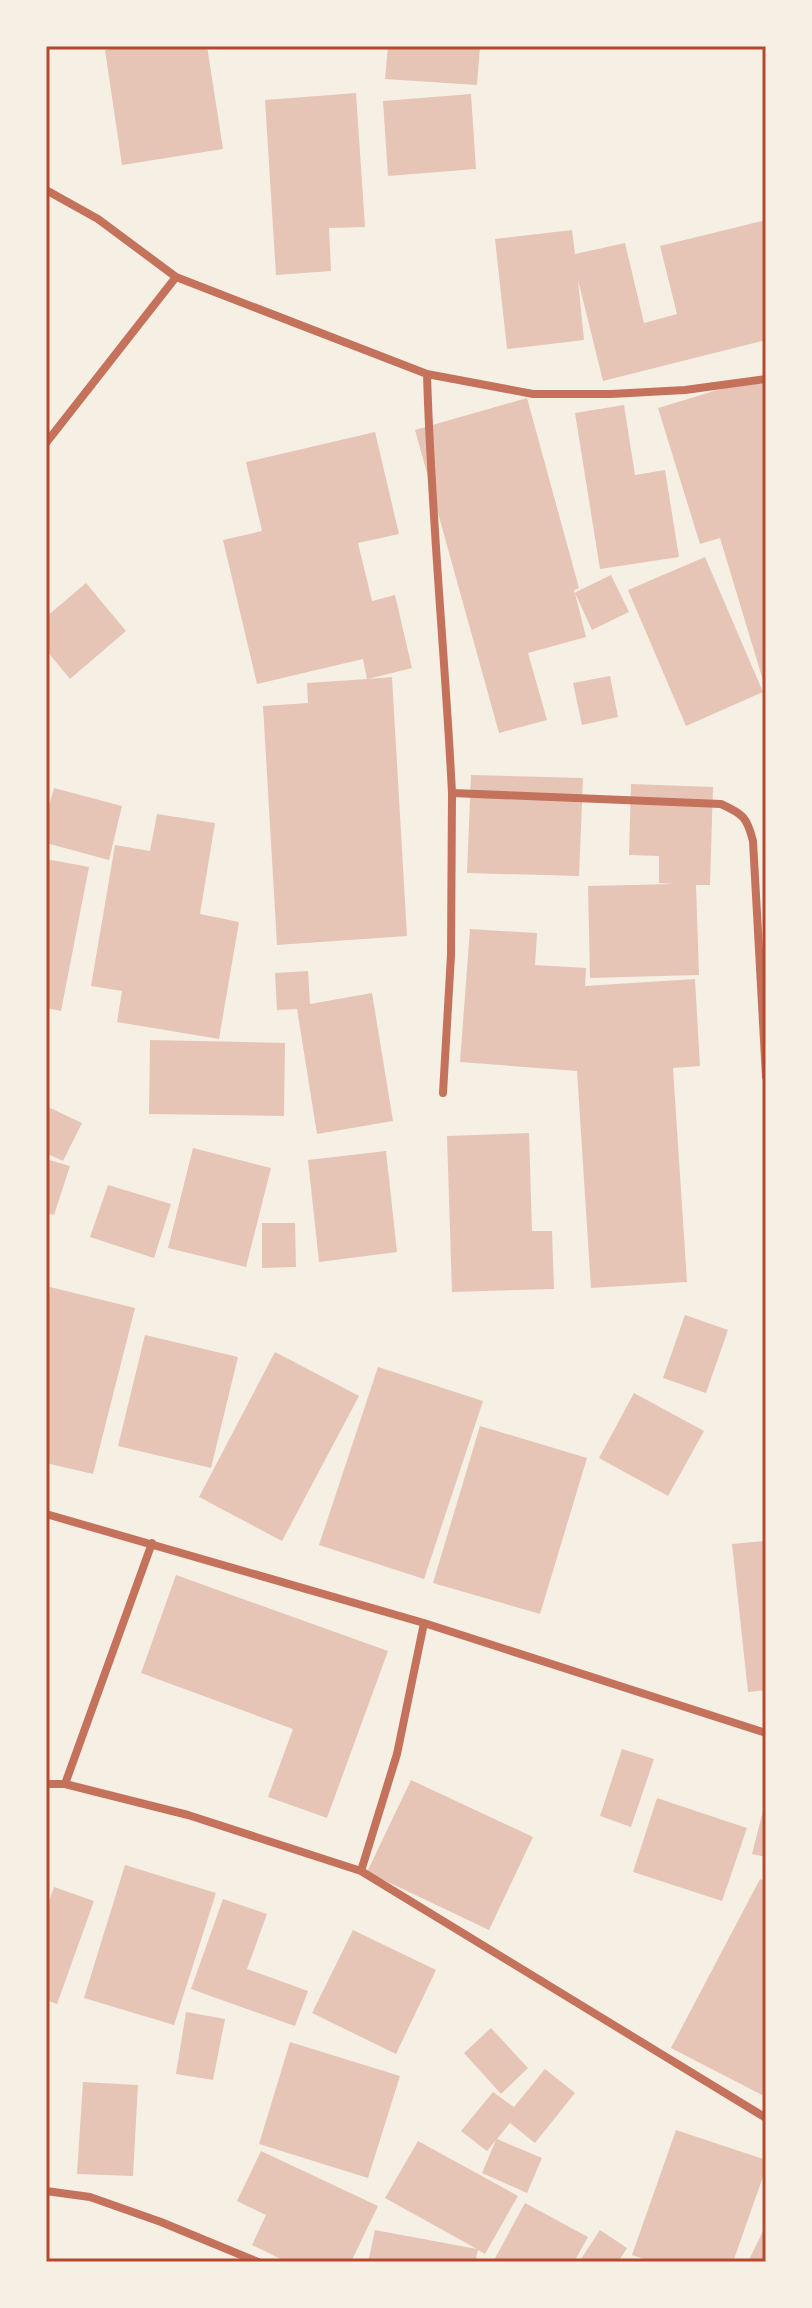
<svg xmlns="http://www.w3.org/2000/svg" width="812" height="2308" viewBox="0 0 812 2308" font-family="Inter,sans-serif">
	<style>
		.building { fill: #e6c5b7 }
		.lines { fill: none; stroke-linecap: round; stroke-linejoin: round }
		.minor { stroke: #c5725c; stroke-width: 8 }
		.neatline { fill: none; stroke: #b5482f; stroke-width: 3 }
	</style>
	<rect width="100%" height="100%" fill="#f6efe4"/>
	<path class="building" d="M 128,46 L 207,46 L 223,149 L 122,165 L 105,50 Z
		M 388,46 L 480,46 L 477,85 L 385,79 Z
		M 356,93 L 365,227 L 329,228 L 331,271 L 276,275 L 265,100 Z
		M 471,94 L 476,169 L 388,176 L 383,101 Z
		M 766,220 L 766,340 L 603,381 L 578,280 L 584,340 L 507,349 L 495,239 L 572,230 L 575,254 L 625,243 L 644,323 L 677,314 L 660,246 Z
		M 764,376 L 766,382 L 765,687 L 720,538 L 700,544 L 658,408 Z
		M 527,398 L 579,588 L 574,590 L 574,593 L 611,575 L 629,612 L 592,630 L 575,593 L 586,637 L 528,653 L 547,720 L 499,733 L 415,430 Z
		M 624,405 L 635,475 L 665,470 L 679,557 L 600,569 L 575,413 Z
		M 375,432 L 399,534 L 358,543 L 372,601 L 395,595 L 412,668 L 368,679 L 392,677 L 407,936 L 277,945 L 263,706 L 308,703 L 307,683 L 367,679 L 363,659 L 257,684 L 223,540 L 262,531 L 246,462 Z
		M 705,557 L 763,692 L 686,726 L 628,590 Z
		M 86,583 L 126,631 L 70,679 L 46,650 L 46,617 Z
		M 610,676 L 618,717 L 582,725 L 573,683 Z
		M 471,775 L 583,778 L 579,876 L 467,873 Z
		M 631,784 L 713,787 L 710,885 L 696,885 L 699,975 L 590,978 L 588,886 L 674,884 L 659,883 L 659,856 L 629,855 Z
		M 54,788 L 122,806 L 109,860 L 46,843 L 46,816 Z
		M 157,814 L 215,823 L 200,914 L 239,922 L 219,1039 L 117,1022 L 122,991 L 91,986 L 115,845 L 150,851 Z
		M 46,859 L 89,867 L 61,1011 L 46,1008 L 46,939 L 49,920 L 46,920 Z
		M 470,929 L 537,933 L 535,965 L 586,968 L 585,986 L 695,979 L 700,1066 L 673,1068 L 687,1282 L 591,1288 L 577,1071 L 460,1062 Z
		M 308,971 L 310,1004 L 372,993 L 393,1121 L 317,1134 L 297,1009 L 277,1010 L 275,973 Z
		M 150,1040 L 285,1043 L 284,1116 L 149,1114 Z
		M 46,1106 L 82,1123 L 63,1161 L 46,1153 Z
		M 529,1133 L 532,1231 L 552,1231 L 554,1289 L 452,1292 L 447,1136 Z
		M 193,1148 L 271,1168 L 246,1267 L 168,1248 Z
		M 386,1151 L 397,1252 L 319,1262 L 308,1160 Z
		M 46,1159 L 70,1166 L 54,1215 L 46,1213 Z
		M 108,1185 L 171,1204 L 154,1258 L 90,1237 Z
		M 262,1223 L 295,1223 L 296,1267 L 262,1268 Z
		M 46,1286 L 135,1308 L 93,1474 L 46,1463 Z
		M 685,1315 L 728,1330 L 706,1393 L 663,1378 Z
		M 145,1335 L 238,1357 L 211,1468 L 118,1446 Z
		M 275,1352 L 359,1396 L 282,1541 L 199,1497 Z
		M 378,1367 L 483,1401 L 424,1579 L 319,1545 Z
		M 634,1393 L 704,1431 L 668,1496 L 599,1458 Z
		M 480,1426 L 587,1458 L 540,1614 L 433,1583 Z
		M 764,1541 L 766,1690 L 748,1692 L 732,1544 Z
		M 176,1575 L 388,1651 L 327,1818 L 268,1797 L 293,1729 L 141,1673 Z
		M 622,1749 L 654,1759 L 631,1827 L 600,1816 Z
		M 411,1780 L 533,1837 L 489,1930 L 367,1872 Z
		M 657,1798 L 747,1828 L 722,1901 L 633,1872 Z
		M 765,1803 L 766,1804 L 766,1857 L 752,1854 Z
		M 125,1865 L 216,1893 L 174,2025 L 84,1998 Z
		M 760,1879 L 766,1882 L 766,2089 L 762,2095 L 671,2048 Z
		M 54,1887 L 94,1901 L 57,2004 L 46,2000 L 46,1910 Z
		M 223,1899 L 267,1914 L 247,1969 L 308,1991 L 295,2026 L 191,1989 Z
		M 353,1930 L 436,1970 L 396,2054 L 312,2013 Z
		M 186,2012 L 225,2019 L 213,2080 L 176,2074 Z
		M 491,2028 L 528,2068 L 501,2094 L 464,2053 Z
		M 290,2042 L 400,2076 L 368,2178 L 259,2144 Z
		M 545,2069 L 575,2093 L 535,2143 L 510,2123 L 497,2139 L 542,2158 L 527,2193 L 482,2173 L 496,2140 L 487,2151 L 461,2131 L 493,2092 L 514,2107 Z
		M 83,2082 L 138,2085 L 133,2176 L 77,2174 Z
		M 676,2130 L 766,2160 L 766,2168 L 733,2262 L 652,2262 L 632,2255 Z
		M 418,2141 L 518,2196 L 485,2254 L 478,2250 L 475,2262 L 368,2262 L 375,2230 L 477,2249 L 385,2198 Z
		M 261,2151 L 378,2206 L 351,2262 L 287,2262 L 252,2245 L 266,2215 L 237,2201 Z
		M 525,2203 L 588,2237 L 574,2262 L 493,2262 Z
		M 766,2225 L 766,2262 L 748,2262 Z
		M 600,2230 L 627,2248 L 618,2262 L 579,2262 Z"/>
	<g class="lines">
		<path class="minor" d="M 46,190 L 98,219 L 176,277
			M 427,374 C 431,514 445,653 452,793
			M 46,443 L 176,277 L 427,374 L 533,394 L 611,394 L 685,390 L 766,379
			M 443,1093 L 451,955 L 452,793 L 721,804 C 743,814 747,817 753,841 L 766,1077
			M 46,1514 L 424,1623 L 766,1733
			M 424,1623 L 397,1754 L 361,1871 L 766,2118
			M 46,1784 L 65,1784 L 188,1815 L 361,1871
			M 65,1784 L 152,1543
			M 46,2191 L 90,2197 L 161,2222 L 258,2262"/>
	</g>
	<rect width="812" height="2308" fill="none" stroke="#f6efe4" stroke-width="96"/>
	<rect x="48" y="48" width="716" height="2212" class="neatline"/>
</svg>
